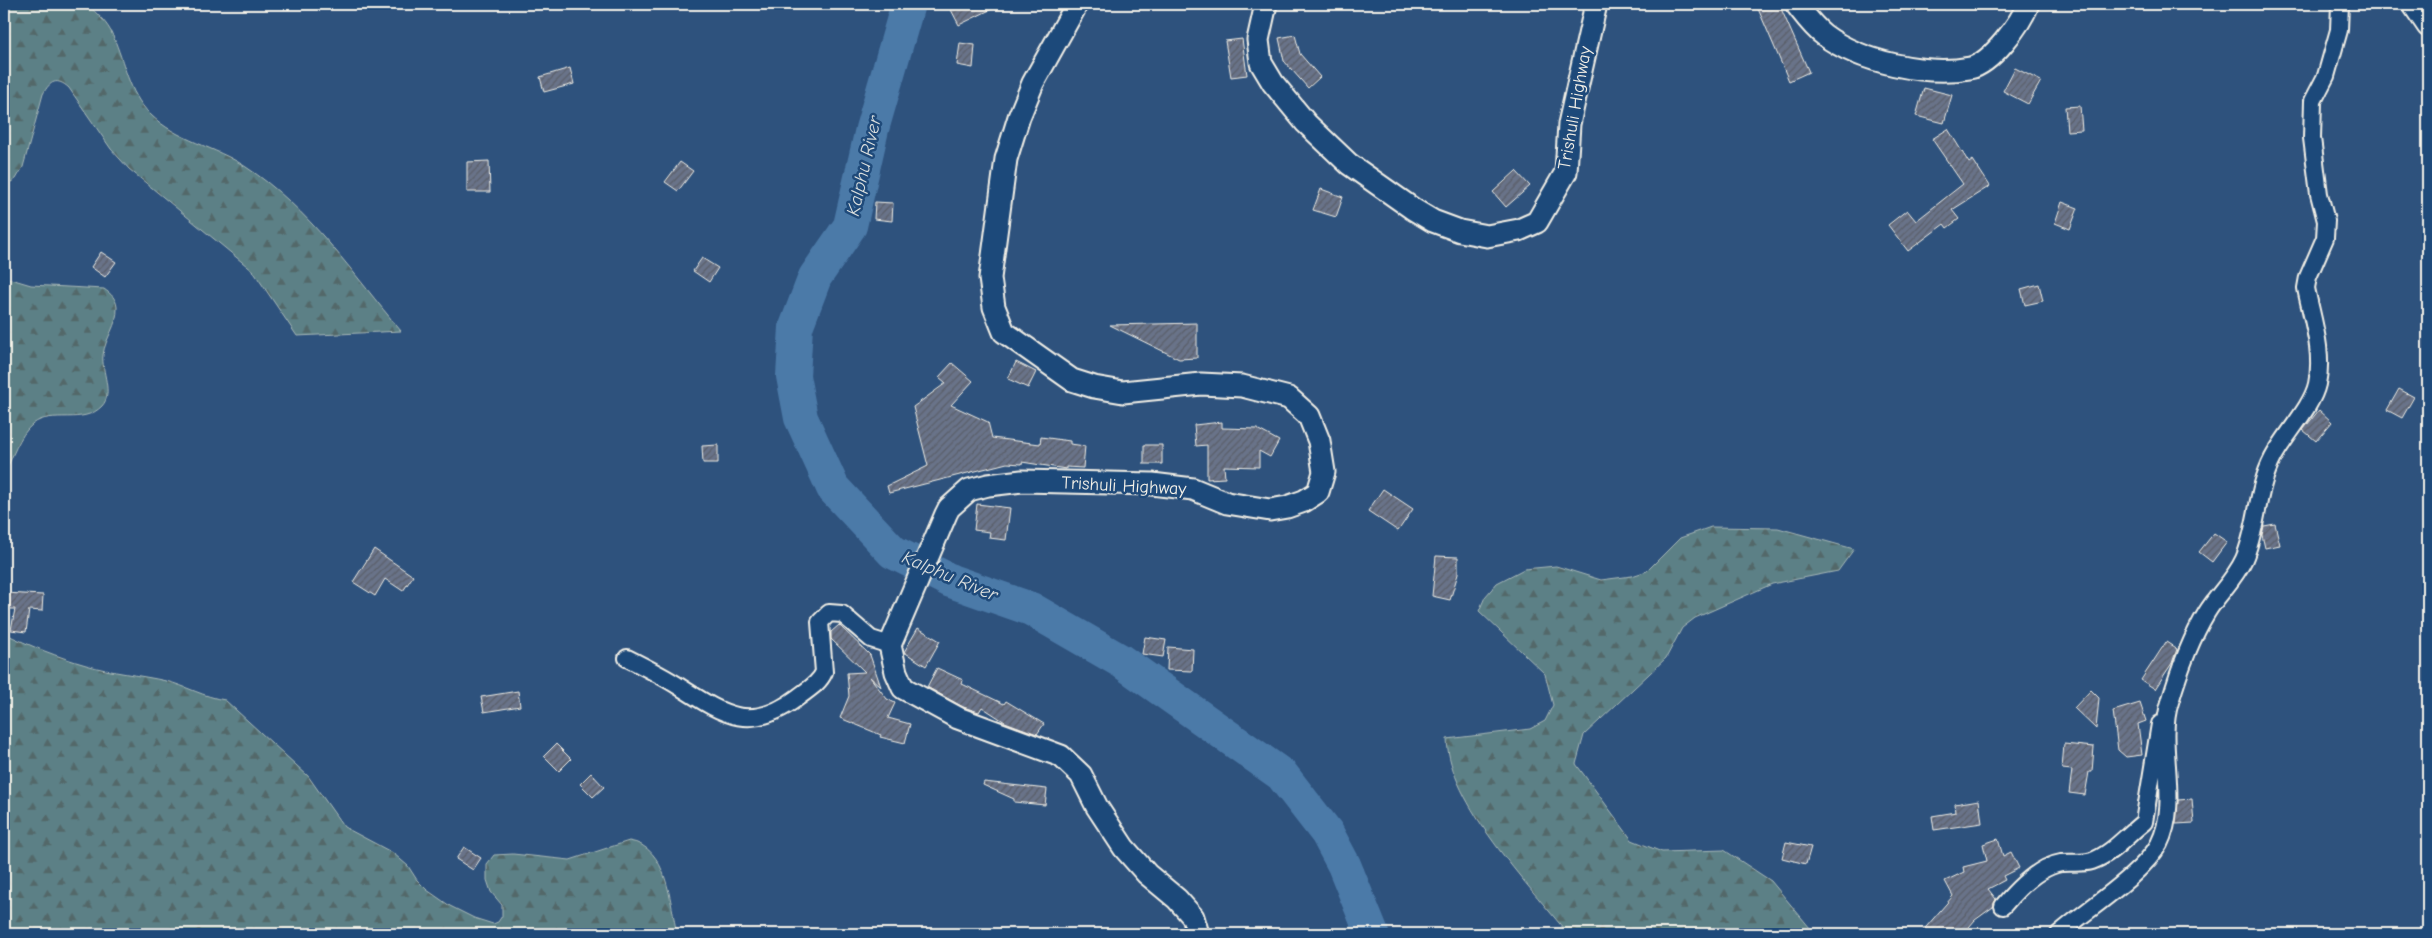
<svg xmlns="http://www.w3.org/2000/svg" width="2432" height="938" viewBox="0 0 2432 938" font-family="'Comic Neue',sans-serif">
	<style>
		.forest { fill: url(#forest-firs); stroke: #a8b8b7 }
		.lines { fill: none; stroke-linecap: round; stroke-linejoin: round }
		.river { stroke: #4c7aa8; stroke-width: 34 }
		.building { fill: url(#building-hatch); stroke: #f4f1e8 }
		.minor-casing { stroke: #f4f1e8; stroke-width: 20 }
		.tertiary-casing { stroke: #f4f1e8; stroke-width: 25 }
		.minor { stroke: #1f4a7a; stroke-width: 16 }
		.tertiary { stroke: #1f4a7a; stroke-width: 21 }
		.labels { text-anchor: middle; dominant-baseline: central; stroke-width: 5; stroke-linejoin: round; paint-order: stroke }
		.street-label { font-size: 18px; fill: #f4f1e8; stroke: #1f4a7a }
		.water-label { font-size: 19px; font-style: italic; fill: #dbdfde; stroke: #1f4a7a }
	</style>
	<defs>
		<pattern id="forest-firs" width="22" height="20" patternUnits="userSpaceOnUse" patternTransform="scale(1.25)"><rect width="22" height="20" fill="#5b8086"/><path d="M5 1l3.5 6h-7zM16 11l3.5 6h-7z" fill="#536769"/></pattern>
		<pattern id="building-hatch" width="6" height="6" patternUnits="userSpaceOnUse" patternTransform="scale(1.25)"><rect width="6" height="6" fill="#697389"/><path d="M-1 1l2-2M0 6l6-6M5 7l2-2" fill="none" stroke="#595e68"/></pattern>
	</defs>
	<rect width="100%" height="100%" fill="#2e527d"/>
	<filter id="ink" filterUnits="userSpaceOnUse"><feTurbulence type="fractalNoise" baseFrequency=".02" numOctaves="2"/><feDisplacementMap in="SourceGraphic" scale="10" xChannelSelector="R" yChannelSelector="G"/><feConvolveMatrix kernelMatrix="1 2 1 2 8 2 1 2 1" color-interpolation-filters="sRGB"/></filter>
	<g filter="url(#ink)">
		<path class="forest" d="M 4,4 L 87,4 C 97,14 108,23 113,36 C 125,63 128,92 150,114 C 177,141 215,146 246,167 C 309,208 353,274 401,331 L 297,336 L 253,271 L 129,169 L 111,149 L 69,88 C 57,77 50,81 43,94 L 23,167 L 16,179 L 4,186 Z
			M 4,277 L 31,285 L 104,289 C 111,294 116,298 117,307 C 118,325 105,338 103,355 C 101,371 114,393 102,406 C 83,426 52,409 33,424 C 19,435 12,459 4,474 Z
			M 1711,527 L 1778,528 L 1854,549 L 1838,571 L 1772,584 L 1695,618 L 1682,628 L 1666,658 L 1584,735 L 1576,764 L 1632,840 L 1662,852 L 1724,850 L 1771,881 L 1815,934 L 1568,934 C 1529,885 1449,803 1447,739 L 1530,729 L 1545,721 L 1553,705 L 1545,674 L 1479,611 L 1485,597 L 1497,583 L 1524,569 L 1556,566 L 1601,580 L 1632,576 L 1647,571 L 1680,538 Z
			M 4,633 C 30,646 58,657 86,665 C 112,673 140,675 166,681 C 186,686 204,697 225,700 L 308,776 L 344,827 L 393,853 L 408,866 L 417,880 L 427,890 L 450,906 L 474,918 L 493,924 L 498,922 L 502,916 L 502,905 L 491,892 L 487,880 L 487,864 L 494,855 L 513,854 L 570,860 L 629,841 C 668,846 670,904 677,934 L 4,934 Z"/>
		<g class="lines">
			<path class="river" d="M 908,4 L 872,129 L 850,226 L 815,277 L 796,327 L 793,376 L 801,418 L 833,488 L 893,552 L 951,581 L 1031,609 L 1121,661 L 1282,775 L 1327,833 L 1344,865 L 1372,934"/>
		</g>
		<path class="building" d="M 948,4 L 1002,4 L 959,25 Z
			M 1756,4 L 1779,4 L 1809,72 L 1789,81 Z
			M 1295,35 L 1300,54 L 1320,77 L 1308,88 L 1284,61 L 1279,38 Z
			M 1242,39 L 1247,75 L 1231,77 L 1225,41 Z
			M 960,43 L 975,45 L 973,68 L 957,65 Z
			M 570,68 L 574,84 L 544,92 L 540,77 Z
			M 2015,68 L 2041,81 L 2028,104 L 2003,91 Z
			M 1924,88 L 1952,95 L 1944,123 L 1916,116 Z
			M 2080,106 L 2082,130 L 2067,131 L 2065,107 Z
			M 1948,129 L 1969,163 L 1973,160 L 1990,186 L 1952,210 L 1959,219 L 1947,228 L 1944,224 L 1908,251 L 1888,225 L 1907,210 L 1916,221 L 1963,184 L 1932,139 Z
			M 489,161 L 490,192 L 467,192 L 467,162 Z
			M 680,162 L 693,171 L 678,191 L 665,182 Z
			M 1516,171 L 1530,186 L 1506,207 L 1493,192 Z
			M 1321,189 L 1343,197 L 1336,217 L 1313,210 Z
			M 875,202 L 893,203 L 892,221 L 874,219 Z
			M 2062,202 L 2078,208 L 2070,229 L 2055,223 Z
			M 101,252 L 116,262 L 105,277 L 91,267 Z
			M 702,258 L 718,268 L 709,282 L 693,271 Z
			M 2039,284 L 2043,301 L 2025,305 L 2021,289 Z
			M 1197,323 L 1197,358 L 1179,359 L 1110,325 Z
			M 1016,362 L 1036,372 L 1028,388 L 1008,379 Z
			M 952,363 L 973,381 L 951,405 L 988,422 L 992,438 L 1040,444 L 1041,437 L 1070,441 L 1070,444 L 1085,446 L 1083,468 L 1066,467 L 1066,469 L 1022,462 L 1022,464 L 1007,463 L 889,493 L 887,486 L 928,466 L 913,407 L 946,383 L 939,377 Z
			M 2399,389 L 2414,397 L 2402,418 L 2387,410 Z
			M 2319,410 L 2332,422 L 2316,441 L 2303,430 Z
			M 1222,422 L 1222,428 L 1257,429 L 1279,441 L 1270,457 L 1259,451 L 1259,467 L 1224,466 L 1225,478 L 1207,479 L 1207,445 L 1196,446 L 1194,425 Z
			M 718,445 L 718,463 L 703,463 L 702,446 Z
			M 1144,445 L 1162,445 L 1162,464 L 1144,464 Z
			M 1383,489 L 1413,509 L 1398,531 L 1368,511 Z
			M 977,504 L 1010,508 L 1006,540 L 989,538 L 990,532 L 974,530 Z
			M 2275,524 L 2280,545 L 2265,548 L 2262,535 L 2264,526 Z
			M 2214,533 L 2227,542 L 2212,562 L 2199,552 Z
			M 374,549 L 413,576 L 403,591 L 385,579 L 375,596 L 353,582 Z
			M 1436,556 L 1458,557 L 1458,574 L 1450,600 L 1432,596 Z
			M 4,593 L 43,595 L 42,611 L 29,610 L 26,632 L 11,630 L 15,609 L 4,609 Z
			M 839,625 L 870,655 L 881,687 L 870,677 L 887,699 L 895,703 L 888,718 L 910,724 L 905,743 L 880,737 L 881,735 L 840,718 L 849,696 L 847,673 L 865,672 L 831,639 L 831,632 Z
			M 918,628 L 940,641 L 926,666 L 904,652 Z
			M 1145,637 L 1166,640 L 1163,657 L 1142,654 Z
			M 2166,642 L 2177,649 L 2172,663 L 2155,689 L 2141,680 Z
			M 1168,647 L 1193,649 L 1192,671 L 1167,670 Z
			M 937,668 L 963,680 L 962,684 L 1004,704 L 1006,701 L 1044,724 L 1037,734 L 1005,722 L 982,707 L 979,712 L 963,707 L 927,687 Z
			M 2091,690 L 2099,698 L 2096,729 L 2074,708 Z
			M 518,691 L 520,706 L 484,712 L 481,697 Z
			M 2140,703 L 2146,721 L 2138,724 L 2142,755 L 2126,757 L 2118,750 L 2113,711 Z
			M 556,744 L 571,759 L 559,771 L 544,756 Z
			M 2064,744 L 2094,747 L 2092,772 L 2089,772 L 2085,795 L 2069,793 L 2072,770 L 2062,769 Z
			M 591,773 L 604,787 L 593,797 L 580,784 Z
			M 984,782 L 1047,789 L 1045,805 L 1014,802 L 1014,799 L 983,785 Z
			M 2192,799 L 2194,823 L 2176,824 L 2178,800 Z
			M 1979,800 L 1982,823 L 1934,830 L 1932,816 L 1956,812 L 1955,804 Z
			M 1998,839 L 2003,856 L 2011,852 L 2019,868 L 2003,876 L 2005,880 L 1988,889 L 1996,899 L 1993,907 L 1975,920 L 1963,934 L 1920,934 L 1953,896 L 1945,881 L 1964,872 L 1963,867 L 1987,861 L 1983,844 Z
			M 1786,842 L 1811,847 L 1806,864 L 1782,858 Z
			M 464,847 L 481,858 L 473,870 L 456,859 Z"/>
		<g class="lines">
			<g class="minor-casing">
				<path id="minor" d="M 627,658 C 645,667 663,676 680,687 C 724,715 750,733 797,698 C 807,690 819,684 824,672 L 820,622 L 829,613 L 842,614 L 871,639 L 890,645
					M 2003,906 C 2017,889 2038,867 2061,863 C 2071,862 2083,864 2092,861 C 2112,854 2127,835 2144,822 L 2160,724
					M 2059,934 C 2087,909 2142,875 2159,844 C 2181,801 2156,745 2170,702 C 2179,671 2190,640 2207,612 C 2218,594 2235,579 2244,559 C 2258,527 2256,490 2273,458 C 2284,436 2312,407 2317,384 C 2324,352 2312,319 2306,288 L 2308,277 L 2325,238 L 2326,221 L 2319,194 L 2312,138 L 2313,101 L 2326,76 L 2339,30 L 2340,4"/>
			</g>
			<g class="tertiary-casing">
				<path id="tertiary" d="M 1077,4 L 1033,83 L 1019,117 L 1006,159 L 990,278 L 994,307 L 1004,332 L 1072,380 L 1094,387 L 1123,392 L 1201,384 L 1242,386 L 1289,398 L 1309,416 L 1319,441 L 1324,472 L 1318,492 L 1304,501 L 1287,507 L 1270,510 L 1227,503 L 1193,489 L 1152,484 L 1022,481 L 988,485 L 969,490 L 949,508 L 946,514 L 890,645 L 896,672 L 903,688 L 958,718 L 1061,756 L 1081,775 L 1097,807 L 1124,848 L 1147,874 L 1177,899 L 1193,917 L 1198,934
					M 1266,4 L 1258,40 L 1261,63 L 1273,83 L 1306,123 L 1349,164 L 1413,209 L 1433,221 L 1460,231 L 1487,236 L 1519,230 L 1537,222 L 1566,172 L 1569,124 L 1596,4
					M 1796,4 C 1804,14 1813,27 1824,35 C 1860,62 1926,76 1970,68 C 1991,64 2021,23 2028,4
					M 2413,4 L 2428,26"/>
			</g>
			<use href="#minor" class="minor"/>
			<use href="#tertiary" class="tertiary"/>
		</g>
	</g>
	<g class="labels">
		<g class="street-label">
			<text transform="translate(1575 108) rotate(-80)">Trishuli Highway</text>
			<text transform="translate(1124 486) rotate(3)">Trishuli Highway</text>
		</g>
		<g class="water-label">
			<text transform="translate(864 166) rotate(-77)">Kalphu River</text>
			<text transform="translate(950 576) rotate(23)">Kalphu River</text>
		</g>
	</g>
	<rect width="2432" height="938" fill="none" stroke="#1f4a7a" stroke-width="20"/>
	<rect x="10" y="10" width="2412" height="918" fill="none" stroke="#f4f1e8" stroke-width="2" filter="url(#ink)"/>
</svg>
